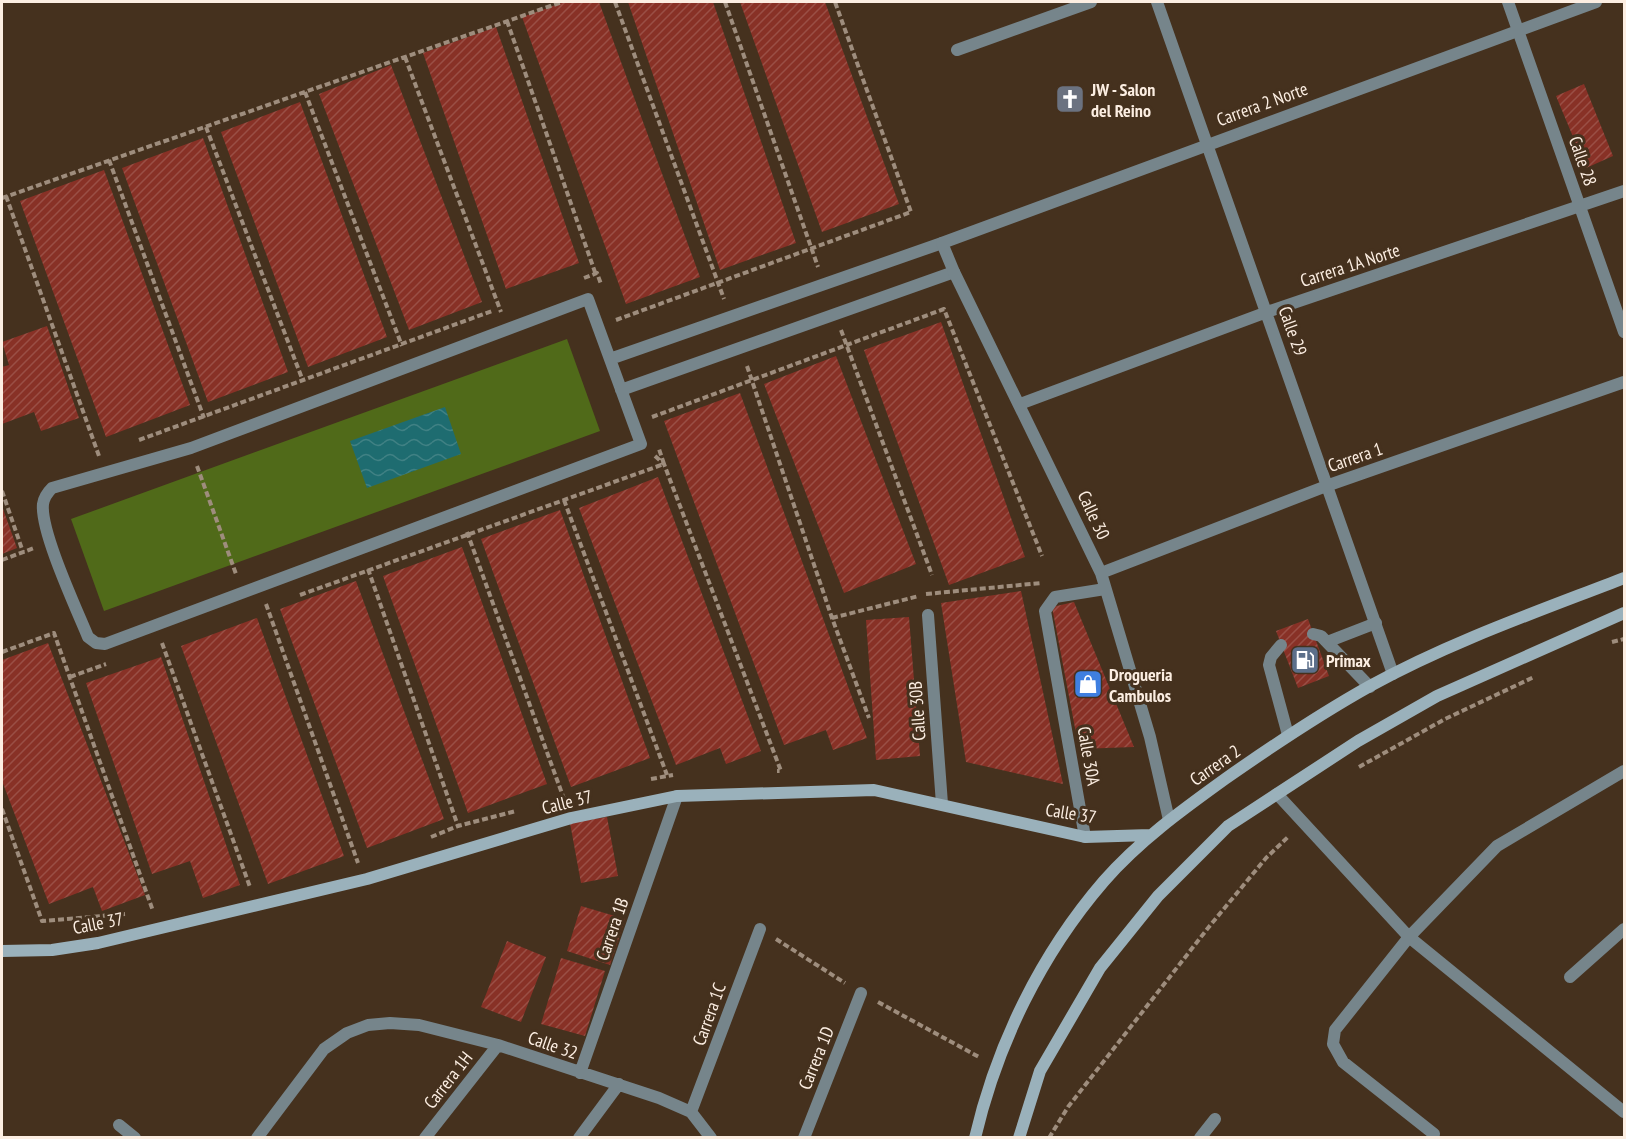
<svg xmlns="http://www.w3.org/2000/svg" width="1626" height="1139" viewBox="0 0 1626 1139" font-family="'PT Sans Narrow',sans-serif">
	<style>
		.pitch { fill: #506a19 }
		.water { fill: url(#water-waves) }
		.building { fill: url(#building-hatch) }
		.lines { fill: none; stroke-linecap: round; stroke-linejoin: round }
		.path { stroke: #9e8d7d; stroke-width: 4; stroke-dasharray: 6 3; stroke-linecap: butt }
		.lane { stroke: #76858b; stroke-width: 12 }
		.street { stroke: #76858b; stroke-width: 12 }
		.secondary { stroke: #9ab1bb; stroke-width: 12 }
		.labels { text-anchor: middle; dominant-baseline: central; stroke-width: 6; stroke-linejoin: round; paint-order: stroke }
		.poi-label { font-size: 18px; font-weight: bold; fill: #fceee2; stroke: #45311e; text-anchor: start }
		.street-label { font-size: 18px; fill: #fceee2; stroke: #45311e }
	</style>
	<defs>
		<pattern id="water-waves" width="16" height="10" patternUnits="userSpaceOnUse" patternTransform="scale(1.5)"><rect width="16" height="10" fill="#1e6c70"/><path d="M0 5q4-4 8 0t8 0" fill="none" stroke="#408184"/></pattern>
		<pattern id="building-hatch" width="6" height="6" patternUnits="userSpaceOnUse" patternTransform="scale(1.5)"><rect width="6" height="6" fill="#883126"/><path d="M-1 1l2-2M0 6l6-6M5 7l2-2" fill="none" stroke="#9a4f45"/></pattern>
	</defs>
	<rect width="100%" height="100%" fill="#45311e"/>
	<path class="pitch" d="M 567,339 L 600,431 L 104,611 L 71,519 Z"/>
	<path class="water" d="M 445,407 L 461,454 L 367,488 L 350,441 Z"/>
	<path class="building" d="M 564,2 L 599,2 L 700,277 L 626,304 L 522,17 Z
		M 628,2 L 713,2 L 796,243 L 720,270 Z
		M 740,2 L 825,2 L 899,204 L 822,232 Z
		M 496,27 L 579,263 L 506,289 L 423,53 Z
		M 391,65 L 482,302 L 409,330 L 319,94 Z
		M 1584,84 L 1613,156 L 1586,168 L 1556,96 Z
		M 300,102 L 387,337 L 308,367 L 221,132 Z
		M 203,138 L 288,372 L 208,402 L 122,168 Z
		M 104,170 L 190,405 L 106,437 L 20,201 Z
		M 941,322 L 1025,557 L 949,585 L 864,350 Z
		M 47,326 L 79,418 L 41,431 L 34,412 L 2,424 L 2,367 L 9,365 L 2,342 Z
		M 836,356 L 916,564 L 844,593 L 764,384 Z
		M 740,393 L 867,738 L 833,750 L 826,730 L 784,745 L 664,421 Z
		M 658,477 L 761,751 L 726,764 L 720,748 L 676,765 L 579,508 Z
		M 2,506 L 17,548 L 2,554 Z
		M 560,510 L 650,758 L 571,787 L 481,539 Z
		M 462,547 L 547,784 L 468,813 L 383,576 Z
		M 356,581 L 444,819 L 367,848 L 280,609 Z
		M 1021,591 L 1063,784 L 966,762 L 941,603 Z
		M 1074,602 L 1134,747 L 1079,749 L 1052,607 Z
		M 909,617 L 920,756 L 876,760 L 866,620 Z
		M 257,618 L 344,856 L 268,884 L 181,646 Z
		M 1308,619 L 1329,676 L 1298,688 L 1276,631 Z
		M 48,643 L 145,895 L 102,911 L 93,887 L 49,904 L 2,781 L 2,660 Z
		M 161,657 L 240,885 L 203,898 L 190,861 L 152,874 L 86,683 Z
		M 607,817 L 618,876 L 581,883 L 570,823 Z
		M 581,906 L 625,919 L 610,965 L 567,951 Z
		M 507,941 L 546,957 L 521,1022 L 481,1007 Z
		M 561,958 L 605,971 L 585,1036 L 541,1024 Z"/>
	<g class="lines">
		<path class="path" d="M 615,2 L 724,299
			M 725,2 L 818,267
			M 507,21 L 596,275
			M 405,57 L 501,312
			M 305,92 L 402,346
			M 206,127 L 303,381
			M 109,160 L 204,418
			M 6,196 L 99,456
			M 2,198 L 562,2
			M 584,278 L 597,273 L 601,284
			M 616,320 L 911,212 L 835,2
			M 841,330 L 932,575
			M 747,366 L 832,618 L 869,718
			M 652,417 L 944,309 L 1042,556
			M 139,440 L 492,311
			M 655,456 L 664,464 L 781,771 L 777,771
			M 197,466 L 236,574
			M 2,491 L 23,552
			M 564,500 L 667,775
			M 467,532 L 564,799
			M 2,560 L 34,548
			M 368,569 L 458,826
			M 926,594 L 1041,583
			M 300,595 L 664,464 L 659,449
			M 266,604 L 358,863
			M 832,618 L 919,596
			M 1612,642 L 1624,639
			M 162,643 L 250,887
			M 2,652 L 54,633 L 153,911
			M 70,677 L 106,664
			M 1359,767 L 1445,719 L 1534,677
			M 651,779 L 673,775
			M 2,809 L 42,921 L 125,914
			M 431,837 L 458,826 L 516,811
			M 776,939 L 845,983
			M 878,1002 L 979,1057
			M 1049,1138 L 1068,1107 L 1208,928 L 1266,858 L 1289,836"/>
		<path class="lane" d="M 588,299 L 641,444 L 105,644 L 96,643 L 88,637 C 77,610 40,531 43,504 C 44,497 47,493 52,488 L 191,448 Z
			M 610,359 L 942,243
			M 621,390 L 954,272
			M 1313,634 L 1321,636 L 1370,687
			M 1327,642 L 1376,623
			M 1281,645 L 1271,657 L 1269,665 L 1288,735"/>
		<path class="street" d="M 1157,2 L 1393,674
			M 1508,2 L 1624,332
			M 957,50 L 1091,2
			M 1020,404 L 1267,312 L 1624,191
			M 1101,573 L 1329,485 L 1624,382
			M 928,615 L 942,804
			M 1277,794 L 1409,937 L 1624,1112
			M 1169,820 L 1150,737 L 1101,573 L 954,272 L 942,243 L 1596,2
			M 1085,837 L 1045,611 L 1055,597 L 1105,589
			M 1570,977 L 1624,929
			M 580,1073 L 677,796
			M 691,1112 L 760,929
			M 119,1125 L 135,1138
			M 1434,1134 L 1343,1062 L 1333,1044 L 1335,1030 L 1409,937 L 1497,846 L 1624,771
			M 257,1138 L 324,1049 L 347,1033 L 368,1025 L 390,1023 L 419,1025 L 498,1045 L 659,1098 L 691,1112 L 711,1138
			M 425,1138 L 498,1045
			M 579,1138 L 619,1084
			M 804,1138 L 861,993
			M 1200,1138 L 1215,1119"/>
		<path class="secondary" d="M 2,951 L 52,950 L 98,943 L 367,879 L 571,818 L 677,796 L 874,790 L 1085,837 L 1150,835
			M 975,1138 C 997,1044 1041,954 1104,881 C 1139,841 1182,810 1225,779 C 1272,746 1320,714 1370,686 C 1450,642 1539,611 1624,578
			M 1019,1138 L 1040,1071 L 1100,968 L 1158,896 L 1228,826 L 1358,741 L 1437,696 L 1624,613"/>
	</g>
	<defs>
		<g id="church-square" transform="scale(1.5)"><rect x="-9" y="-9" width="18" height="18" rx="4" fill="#6b7280" stroke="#45311e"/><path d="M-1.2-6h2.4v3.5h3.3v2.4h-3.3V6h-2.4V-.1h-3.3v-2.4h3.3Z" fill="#fff"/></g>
		<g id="fuel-square" transform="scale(1.5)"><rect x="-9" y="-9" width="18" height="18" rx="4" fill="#5c6f8a" stroke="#45311e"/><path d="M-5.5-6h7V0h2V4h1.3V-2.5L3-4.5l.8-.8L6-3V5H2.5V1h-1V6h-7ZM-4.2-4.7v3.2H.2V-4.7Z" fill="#fff"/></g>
		<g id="shop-square" transform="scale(1.5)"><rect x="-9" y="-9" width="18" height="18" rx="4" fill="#3f7fe0" stroke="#45311e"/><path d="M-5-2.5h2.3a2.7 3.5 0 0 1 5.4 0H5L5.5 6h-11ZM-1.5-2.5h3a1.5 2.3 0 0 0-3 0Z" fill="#fff"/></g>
	</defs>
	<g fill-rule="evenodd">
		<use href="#church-square" x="1070" y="99"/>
		<use href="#fuel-square" x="1305" y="660"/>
		<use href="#shop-square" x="1088" y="684"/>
	</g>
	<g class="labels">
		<g class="poi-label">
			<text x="1091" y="89">JW - Salon<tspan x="1091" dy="21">del Reino</tspan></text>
			<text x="1326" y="660">Primax</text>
			<text x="1109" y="674">Drogueria<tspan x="1109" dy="21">Cambulos</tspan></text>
		</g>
		<g class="street-label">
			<text transform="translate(1262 104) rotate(-20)">Carrera 2 Norte</text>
			<text transform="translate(1583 161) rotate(71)">Calle 28</text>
			<text transform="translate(1350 265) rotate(-18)">Carrera 1A Norte</text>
			<text transform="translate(1293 331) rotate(70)">Calle 29</text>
			<text transform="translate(1355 457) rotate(-19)">Carrera 1</text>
			<text transform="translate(1094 515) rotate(65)">Calle 30</text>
			<text transform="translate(917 711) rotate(-94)">Calle 30B</text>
			<text transform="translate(1089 756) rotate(80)">Calle 30A</text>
			<text transform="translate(1215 765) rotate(-35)">Carrera 2</text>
			<text transform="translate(567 802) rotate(-14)">Calle 37</text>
			<text transform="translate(1071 813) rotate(9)">Calle 37</text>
			<text transform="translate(98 923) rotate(-11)">Calle 37</text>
			<text transform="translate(612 929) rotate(-71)">Carrera 1B</text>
			<text transform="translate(709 1014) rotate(-70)">Carrera 1C</text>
			<text transform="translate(553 1045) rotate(19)">Calle 32</text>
			<text transform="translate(816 1058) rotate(-68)">Carrera 1D</text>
			<text transform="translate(448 1080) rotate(-52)">Carrera 1H</text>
		</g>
	</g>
	<rect width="1626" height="1139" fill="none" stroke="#fceee2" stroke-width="6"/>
</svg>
